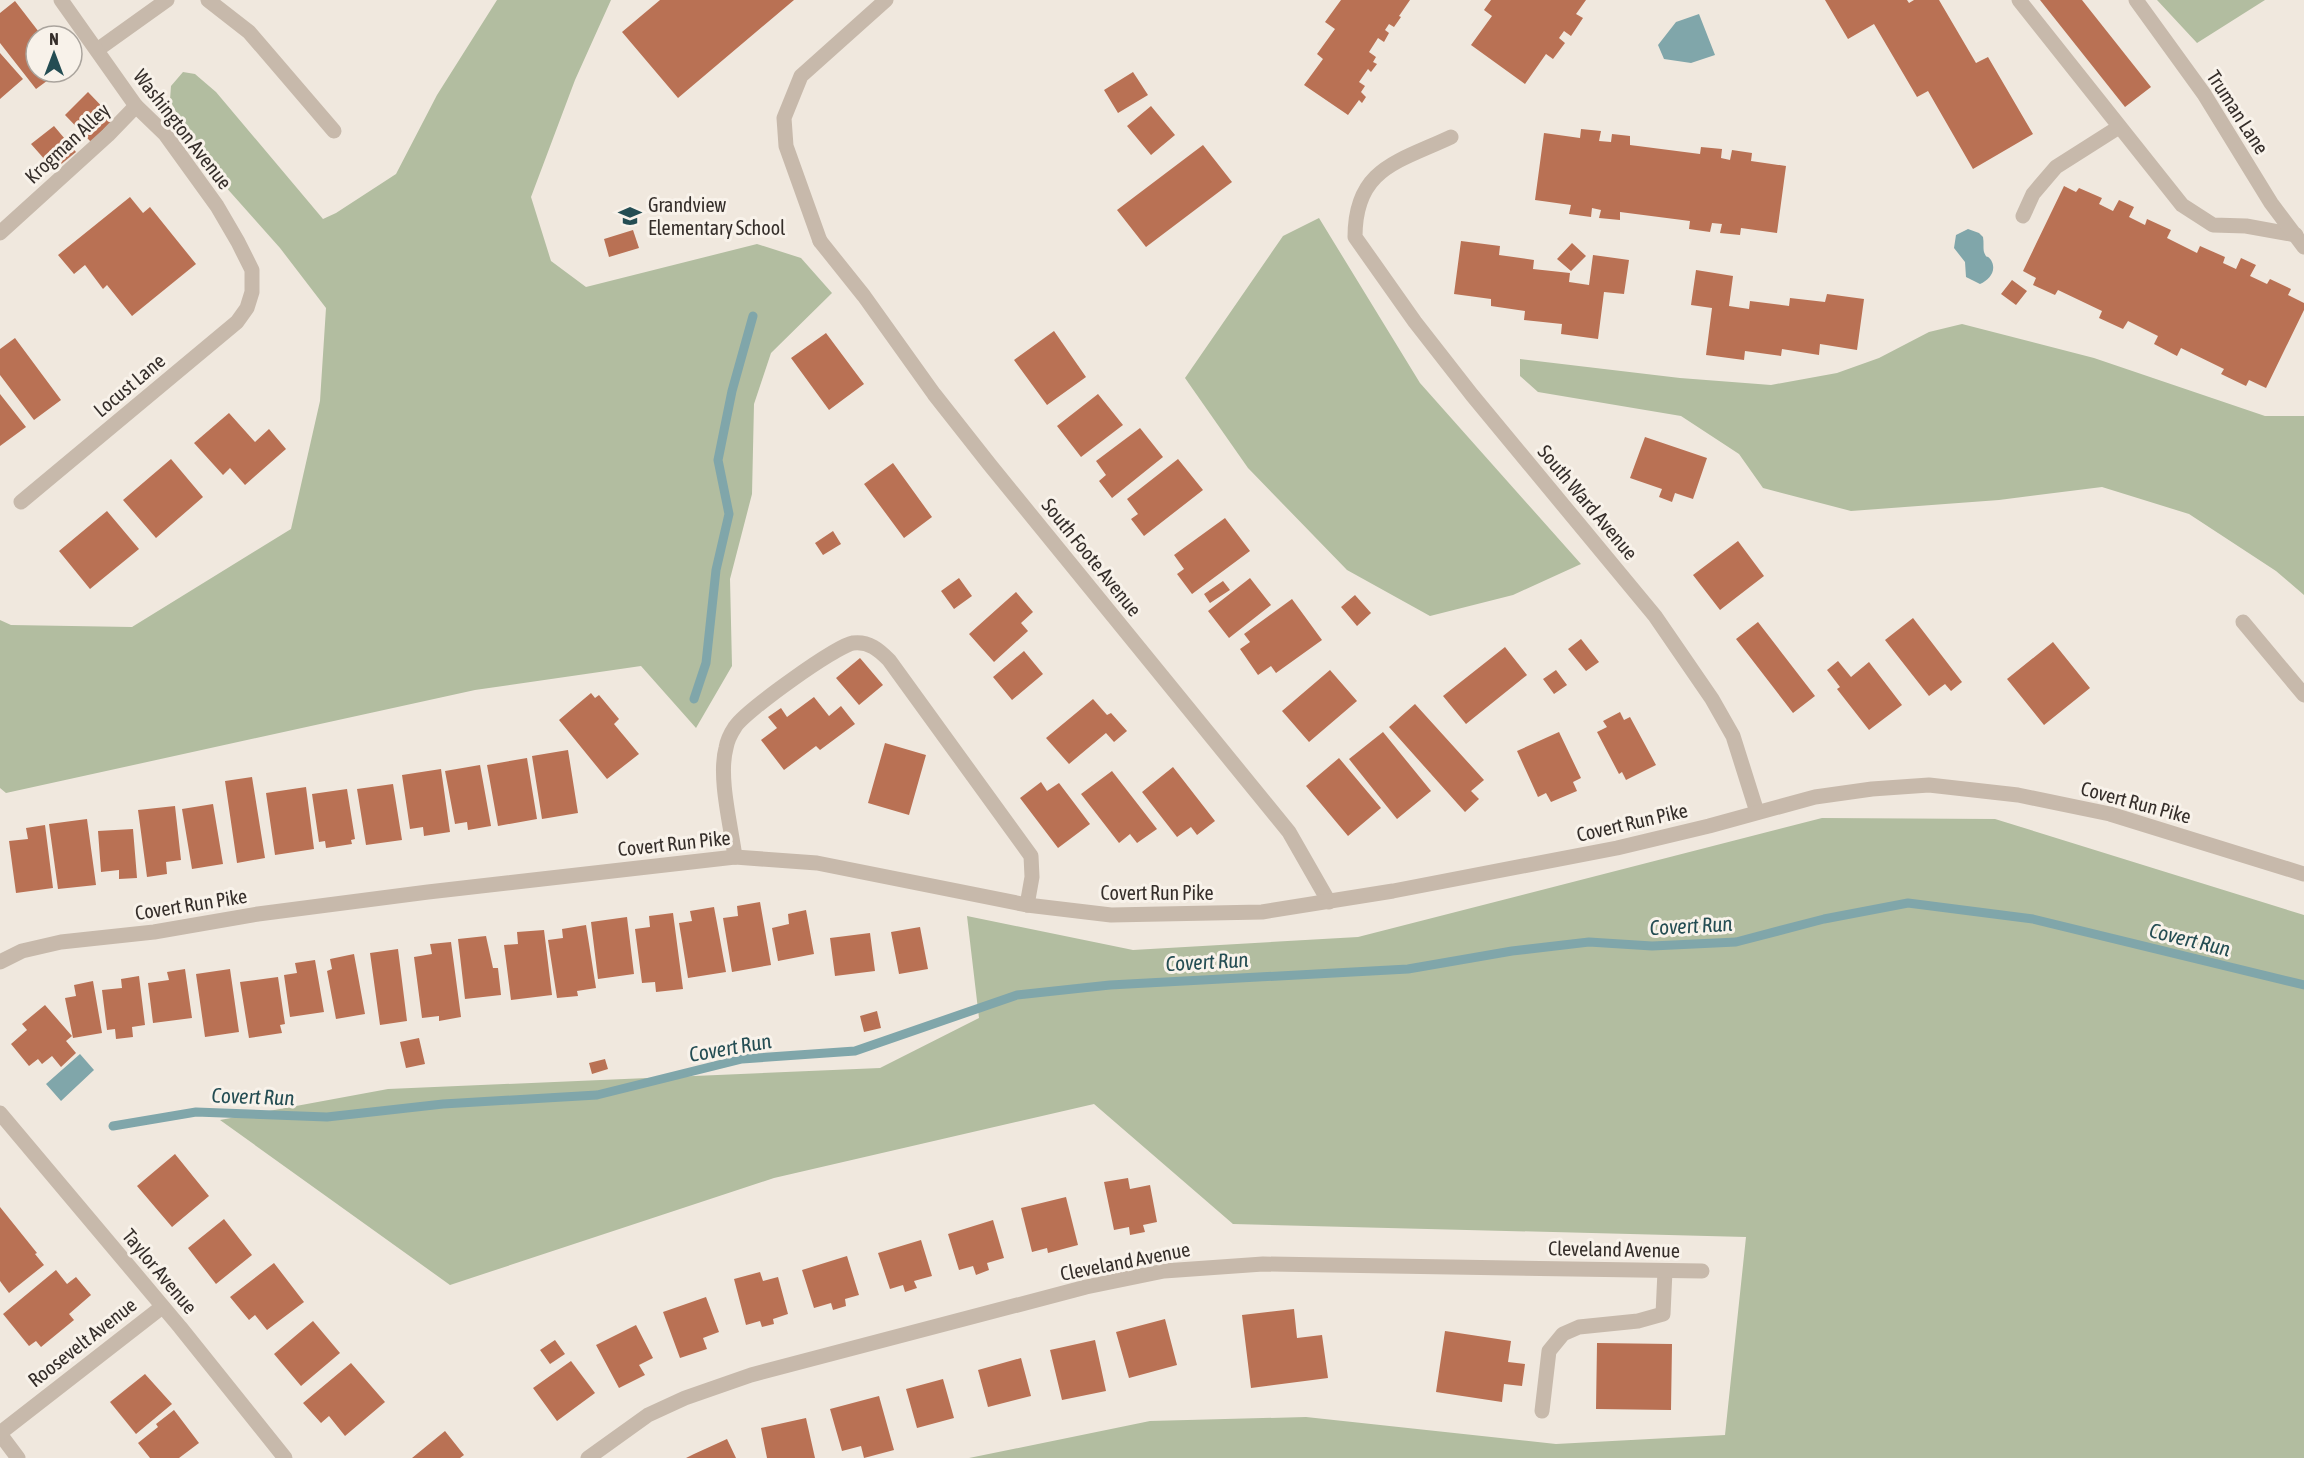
<svg xmlns="http://www.w3.org/2000/svg" width="2304" height="1458" viewBox="0 0 2304 1458" font-family="'Asap Condensed',sans-serif">
	<style>
		.green { fill: #b2bda0 }
		.water { fill: #80a6aa }
		.lines { fill: none; stroke-linecap: round; stroke-linejoin: round }
		.stream { stroke: #80a6aa; stroke-width: 9 }
		.building { fill: #b97154 }
		.service { stroke: #c7b9ab; stroke-width: 15 }
		.minor { stroke: #c7b9ab; stroke-width: 15 }
		.tertiary { stroke: #c7b9ab; stroke-width: 15 }
		.labels { text-anchor: middle; dominant-baseline: central; stroke-width: 6; stroke-linejoin: round; paint-order: stroke }
		.street-label { font-size: 20px; fill: #352e2a; stroke: #f8f2ea }
		.poi-label { font-size: 20px; fill: #352e2a; stroke: #f8f2ea; text-anchor: start }
		.water-label { font-size: 21px; font-style: italic; fill: #244d53; stroke: #f8f2ea }
	</style>
	<rect width="100%" height="100%" fill="#f0e8de"/>
	<path class="green" d="M 497,0 L 611,0 L 575,80 L 531,197 L 551,261 L 586,287 L 757,244 L 801,258 L 832,293 L 771,353 L 754,404 L 752,494 L 730,579 L 732,666 L 696,728 L 641,666 L 475,690 L 6,793 L 0,788 L 0,620 L 11,625 L 132,627 L 291,529 L 320,401 L 326,308 L 280,248 L 224,185 L 185,130 L 170,100 L 171,86 L 183,72 L 195,74 L 216,92 L 323,219 L 336,213 L 396,174 L 437,95 Z
		M 2157,0 L 2265,0 L 2197,43 Z
		M 1319,218 L 1420,383 L 1581,564 L 1513,595 L 1430,616 L 1347,570 L 1248,468 L 1185,378 L 1283,236 Z
		M 1962,324 L 2094,358 L 2265,416 L 2304,416 L 2304,595 L 2276,571 L 2189,514 L 2102,487 L 1999,500 L 1851,511 L 1763,488 L 1739,454 L 1681,416 L 1538,392 L 1520,376 L 1520,359 L 1680,378 L 1771,385 L 1837,373 L 1879,358 L 1929,332 Z
		M 1822,818 L 1995,819 L 2304,915 L 2304,1458 L 969,1458 L 1150,1421 L 1306,1417 L 1556,1444 L 1725,1435 L 1746,1237 L 1233,1224 L 1094,1104 L 774,1178 L 450,1285 L 220,1120 L 388,1089 L 880,1068 L 979,1018 L 967,916 L 1133,950 L 1358,937 Z"/>
	<path class="water" d="M 1699,14 L 1715,55 L 1691,63 L 1664,59 L 1658,45 L 1676,22 Z
		M 1968,229 L 1979,233 L 1983,237 C 1984,242 1983,248 1984,252 C 1987,260 1987,254 1991,260 C 1997,270 1990,280 1980,284 L 1966,277 L 1965,262 L 1954,248 L 1956,235 Z
		M 80,1054 L 94,1070 L 61,1101 L 46,1084 Z"/>
	<g class="lines">
		<path class="stream" d="M 694,699 L 706,663 L 716,570 L 729,514 L 718,460 L 732,391 L 753,316
			M 113,1126 L 196,1112 L 327,1117 L 443,1104 L 597,1095 L 742,1059 L 855,1051 L 1017,995 L 1110,985 L 1408,969 L 1512,951 L 1589,942 L 1652,946 L 1736,942 L 1824,919 L 1908,903 L 2033,919 L 2304,985"/>
	</g>
	<path class="building" d="M 660,0 L 794,0 L 678,98 L 622,32 Z
		M 1341,0 L 1410,0 L 1399,16 L 1401,17 L 1394,27 L 1389,24 L 1385,30 L 1389,33 L 1384,42 L 1378,38 L 1369,52 L 1376,57 L 1373,62 L 1377,64 L 1371,72 L 1368,69 L 1359,82 L 1365,86 L 1361,92 L 1366,97 L 1362,103 L 1359,100 L 1348,115 L 1304,85 L 1323,59 L 1317,54 L 1335,29 L 1325,22 Z
		M 1491,0 L 1586,0 L 1576,14 L 1583,18 L 1571,36 L 1564,31 L 1559,38 L 1565,43 L 1553,59 L 1546,54 L 1525,84 L 1471,45 L 1492,16 L 1484,10 Z
		M 1825,0 L 1907,0 L 1909,3 L 1914,0 L 1939,0 L 1976,63 L 1988,57 L 2033,134 L 1973,169 L 1928,91 L 1917,97 L 1874,24 L 1848,39 Z
		M 2040,0 L 2082,0 L 2151,87 L 2125,107 Z
		M 15,1 L 42,36 L 36,36 L 36,72 L 59,72 L 36,89 L 0,43 L 0,13 Z
		M 0,53 L 23,79 L 0,99 Z
		M 1133,72 L 1148,95 L 1118,113 L 1104,90 Z
		M 88,92 L 114,119 L 91,142 L 65,115 Z
		M 1151,106 L 1175,135 L 1151,155 L 1127,126 Z
		M 54,126 L 76,152 L 54,170 L 31,144 Z
		M 1581,129 L 1601,131 L 1599,141 L 1611,142 L 1612,134 L 1630,136 L 1630,145 L 1700,154 L 1701,147 L 1722,149 L 1721,158 L 1730,160 L 1732,150 L 1752,153 L 1751,161 L 1786,166 L 1777,233 L 1741,228 L 1740,235 L 1720,233 L 1722,224 L 1712,223 L 1710,232 L 1689,229 L 1690,221 L 1620,212 L 1620,220 L 1599,218 L 1601,210 L 1592,208 L 1591,217 L 1569,214 L 1571,205 L 1535,200 L 1544,133 L 1580,138 Z
		M 1203,145 L 1232,182 L 1146,247 L 1117,210 Z
		M 2064,186 L 2076,192 L 2079,188 L 2102,198 L 2099,204 L 2113,211 L 2119,200 L 2134,207 L 2129,217 L 2145,225 L 2147,219 L 2171,230 L 2167,238 L 2197,253 L 2200,246 L 2225,257 L 2223,263 L 2236,269 L 2241,258 L 2256,265 L 2250,276 L 2267,284 L 2270,279 L 2291,289 L 2288,295 L 2304,303 L 2304,310 L 2266,388 L 2249,380 L 2246,386 L 2221,374 L 2224,369 L 2181,348 L 2177,356 L 2154,344 L 2158,336 L 2128,321 L 2123,329 L 2099,318 L 2102,311 L 2058,290 L 2055,295 L 2033,285 L 2036,278 L 2023,271 Z
		M 130,197 L 143,213 L 150,207 L 196,264 L 132,316 L 107,285 L 103,289 L 85,265 L 74,274 L 58,255 Z
		M 633,230 L 639,248 L 609,257 L 604,239 Z
		M 1461,241 L 1500,246 L 1499,255 L 1534,260 L 1533,269 L 1570,273 L 1569,282 L 1589,285 L 1593,255 L 1629,260 L 1624,294 L 1604,292 L 1598,339 L 1561,334 L 1562,324 L 1524,320 L 1525,311 L 1491,306 L 1491,299 L 1454,294 Z
		M 1572,243 L 1586,256 L 1571,271 L 1557,259 Z
		M 1696,270 L 1733,276 L 1729,306 L 1749,309 L 1750,301 L 1789,306 L 1790,298 L 1825,302 L 1827,294 L 1864,299 L 1857,350 L 1820,344 L 1819,355 L 1782,349 L 1781,356 L 1745,351 L 1744,360 L 1706,355 L 1712,308 L 1691,305 Z
		M 2012,280 L 2027,291 L 2016,305 L 2001,294 Z
		M 1054,331 L 1086,377 L 1047,405 L 1014,360 Z
		M 826,333 L 864,384 L 829,410 L 791,358 Z
		M 15,338 L 61,400 L 34,420 L 0,375 L 0,349 Z
		M 0,394 L 26,427 L 0,446 Z
		M 1098,394 L 1123,425 L 1081,457 L 1057,426 Z
		M 229,413 L 255,442 L 269,429 L 286,449 L 245,485 L 230,468 L 223,475 L 194,443 Z
		M 1140,428 L 1163,457 L 1112,498 L 1099,481 L 1106,475 L 1096,461 Z
		M 1645,437 L 1707,458 L 1693,499 L 1675,493 L 1672,502 L 1659,497 L 1662,489 L 1630,478 Z
		M 171,459 L 203,497 L 156,538 L 123,500 Z
		M 1178,459 L 1203,490 L 1144,536 L 1131,519 L 1138,514 L 1127,499 Z
		M 893,463 L 932,517 L 904,538 L 864,484 Z
		M 107,511 L 139,549 L 90,589 L 59,551 Z
		M 1225,518 L 1250,551 L 1192,594 L 1177,574 L 1184,569 L 1174,555 Z
		M 833,531 L 841,544 L 823,555 L 815,543 Z
		M 1738,541 L 1764,576 L 1720,610 L 1693,575 Z
		M 959,578 L 972,596 L 954,609 L 941,591 Z
		M 1250,578 L 1271,605 L 1229,638 L 1208,611 Z
		M 1223,581 L 1230,590 L 1210,603 L 1204,594 Z
		M 1016,592 L 1033,612 L 1021,623 L 1028,631 L 994,662 L 969,634 Z
		M 1355,595 L 1371,613 L 1357,626 L 1341,607 Z
		M 1292,599 L 1322,640 L 1276,673 L 1271,666 L 1258,675 L 1240,649 L 1250,642 L 1244,634 Z
		M 1913,618 L 1962,682 L 1951,691 L 1945,684 L 1929,696 L 1885,640 Z
		M 1758,622 L 1815,696 L 1793,713 L 1736,639 Z
		M 1581,639 L 1599,662 L 1586,671 L 1568,649 Z
		M 2053,642 L 2090,688 L 2044,725 L 2007,679 Z
		M 1505,647 L 1527,675 L 1466,724 L 1443,696 Z
		M 1024,651 L 1043,674 L 1012,700 L 993,677 Z
		M 860,658 L 883,685 L 859,705 L 836,678 Z
		M 1838,661 L 1851,677 L 1869,662 L 1902,705 L 1869,730 L 1837,689 L 1840,687 L 1827,670 Z
		M 1330,670 L 1357,701 L 1309,742 L 1282,711 Z
		M 1556,670 L 1567,685 L 1554,694 L 1543,679 Z
		M 591,693 L 595,698 L 599,695 L 619,719 L 614,724 L 639,754 L 607,779 L 559,720 Z
		M 814,697 L 829,716 L 841,706 L 855,724 L 820,750 L 816,746 L 784,770 L 761,740 L 777,728 L 768,717 L 781,708 L 787,717 Z
		M 1093,699 L 1107,715 L 1111,713 L 1127,731 L 1114,742 L 1106,733 L 1069,764 L 1046,738 Z
		M 1415,704 L 1484,780 L 1471,791 L 1479,799 L 1465,812 L 1389,727 Z
		M 1620,712 L 1624,720 L 1630,717 L 1656,765 L 1626,780 L 1622,772 L 1619,774 L 1597,732 L 1607,727 L 1603,721 Z
		M 1383,732 L 1431,791 L 1397,819 L 1349,759 Z
		M 1559,732 L 1581,778 L 1573,782 L 1577,791 L 1551,802 L 1546,793 L 1538,797 L 1517,751 Z
		M 885,743 L 926,755 L 909,815 L 868,803 Z
		M 568,750 L 578,813 L 542,819 L 532,756 Z
		M 527,758 L 537,819 L 498,826 L 487,765 Z
		M 1339,758 L 1381,808 L 1348,836 L 1306,786 Z
		M 480,765 L 491,826 L 468,830 L 467,822 L 455,824 L 445,771 Z
		M 1173,767 L 1215,821 L 1197,835 L 1191,827 L 1177,837 L 1142,792 Z
		M 441,769 L 450,832 L 424,836 L 423,827 L 410,829 L 402,775 Z
		M 1112,771 L 1157,829 L 1137,843 L 1130,834 L 1119,843 L 1081,794 Z
		M 252,777 L 265,858 L 237,863 L 225,781 Z
		M 1041,782 L 1047,791 L 1059,783 L 1090,824 L 1058,848 L 1020,798 Z
		M 393,784 L 402,840 L 366,845 L 357,789 Z
		M 306,787 L 314,849 L 275,855 L 266,793 Z
		M 347,789 L 355,839 L 351,840 L 352,844 L 326,848 L 325,841 L 319,842 L 312,794 Z
		M 213,804 L 223,864 L 192,869 L 182,809 Z
		M 175,806 L 181,860 L 166,862 L 167,874 L 147,877 L 138,810 Z
		M 87,819 L 96,885 L 58,889 L 49,824 Z
		M 45,825 L 53,888 L 16,893 L 9,841 L 28,839 L 26,828 Z
		M 133,829 L 137,878 L 119,879 L 119,870 L 101,872 L 98,831 Z
		M 760,902 L 771,965 L 732,972 L 723,918 L 738,916 L 737,906 Z
		M 714,907 L 726,972 L 688,978 L 679,923 L 692,921 L 690,911 Z
		M 806,910 L 814,954 L 778,961 L 772,928 L 789,924 L 788,914 Z
		M 673,913 L 683,989 L 656,992 L 655,982 L 642,983 L 635,929 L 650,927 L 649,916 Z
		M 627,917 L 634,974 L 598,979 L 591,922 Z
		M 586,925 L 596,988 L 577,991 L 578,996 L 557,998 L 548,940 L 563,938 L 562,929 Z
		M 920,927 L 928,969 L 899,974 L 891,932 Z
		M 544,930 L 552,995 L 511,1000 L 504,945 L 518,944 L 517,932 Z
		M 870,933 L 875,971 L 835,976 L 830,938 Z
		M 486,936 L 493,968 L 498,968 L 501,995 L 465,999 L 458,939 Z
		M 451,942 L 461,1017 L 439,1021 L 439,1016 L 422,1018 L 414,957 L 432,954 L 430,944 Z
		M 398,949 L 407,1021 L 380,1025 L 370,953 Z
		M 354,954 L 365,1014 L 336,1019 L 327,971 L 332,969 L 330,959 Z
		M 315,960 L 324,1012 L 290,1017 L 284,975 L 297,973 L 295,963 Z
		M 185,969 L 192,1018 L 153,1023 L 148,983 L 169,980 L 167,972 Z
		M 230,969 L 239,1032 L 205,1037 L 196,974 Z
		M 139,976 L 145,1025 L 132,1027 L 133,1037 L 116,1039 L 115,1029 L 107,1030 L 102,990 L 122,988 L 121,979 Z
		M 278,977 L 285,1024 L 280,1025 L 282,1033 L 249,1038 L 240,982 Z
		M 93,981 L 102,1033 L 73,1038 L 65,998 L 76,996 L 74,985 Z
		M 45,1005 L 72,1036 L 66,1041 L 76,1053 L 61,1067 L 52,1056 L 42,1064 L 38,1059 L 29,1066 L 11,1044 L 27,1030 L 22,1024 Z
		M 877,1011 L 881,1028 L 864,1032 L 860,1016 Z
		M 419,1038 L 425,1064 L 406,1068 L 400,1042 Z
		M 605,1059 L 608,1069 L 592,1074 L 589,1063 Z
		M 175,1154 L 209,1196 L 172,1227 L 137,1186 Z
		M 1128,1178 L 1130,1189 L 1150,1185 L 1157,1222 L 1143,1225 L 1145,1232 L 1130,1235 L 1129,1227 L 1114,1230 L 1104,1182 Z
		M 1066,1197 L 1078,1245 L 1048,1253 L 1047,1248 L 1032,1252 L 1021,1208 Z
		M 0,1207 L 37,1253 L 35,1254 L 44,1265 L 9,1293 L 0,1281 Z
		M 224,1219 L 252,1255 L 216,1284 L 188,1248 Z
		M 993,1220 L 1004,1258 L 987,1263 L 989,1270 L 976,1275 L 973,1266 L 959,1270 L 948,1234 Z
		M 921,1240 L 932,1276 L 914,1281 L 917,1288 L 905,1292 L 903,1285 L 890,1289 L 878,1253 Z
		M 847,1256 L 859,1295 L 845,1299 L 846,1306 L 833,1310 L 831,1303 L 814,1308 L 802,1270 Z
		M 274,1263 L 304,1302 L 267,1330 L 255,1315 L 249,1320 L 230,1297 Z
		M 56,1270 L 67,1284 L 76,1277 L 91,1295 L 69,1314 L 74,1320 L 41,1347 L 36,1341 L 29,1346 L 3,1314 Z
		M 760,1272 L 763,1281 L 778,1277 L 788,1314 L 773,1319 L 774,1324 L 762,1327 L 760,1321 L 746,1325 L 734,1279 Z
		M 706,1297 L 719,1332 L 703,1338 L 707,1349 L 680,1358 L 663,1312 Z
		M 1294,1309 L 1297,1338 L 1322,1335 L 1328,1378 L 1251,1388 L 1242,1315 Z
		M 1165,1319 L 1177,1365 L 1129,1378 L 1116,1332 Z
		M 313,1321 L 340,1353 L 301,1386 L 274,1354 Z
		M 636,1325 L 653,1358 L 639,1365 L 645,1375 L 619,1388 L 596,1345 Z
		M 1445,1331 L 1511,1341 L 1508,1362 L 1525,1364 L 1522,1386 L 1504,1384 L 1502,1402 L 1436,1392 Z
		M 555,1340 L 565,1354 L 550,1364 L 540,1350 Z
		M 1095,1340 L 1106,1391 L 1062,1400 L 1050,1350 Z
		M 1597,1343 L 1672,1344 L 1671,1410 L 1596,1409 Z
		M 1021,1358 L 1031,1396 L 988,1407 L 978,1370 Z
		M 571,1361 L 595,1393 L 557,1421 L 533,1388 Z
		M 351,1363 L 385,1402 L 345,1436 L 329,1416 L 321,1423 L 303,1403 Z
		M 145,1374 L 172,1404 L 136,1434 L 110,1402 Z
		M 943,1379 L 954,1418 L 917,1428 L 906,1389 Z
		M 879,1396 L 894,1450 L 864,1458 L 861,1446 L 842,1451 L 830,1409 Z
		M 174,1410 L 199,1443 L 179,1458 L 150,1458 L 138,1443 L 158,1427 L 156,1424 Z
		M 806,1418 L 815,1458 L 767,1458 L 761,1428 Z
		M 445,1431 L 464,1455 L 460,1458 L 412,1458 Z
		M 727,1439 L 736,1458 L 686,1458 L 694,1454 Z"/>
	<g class="lines">
		<path class="service" d="M 208,0 L 249,32 L 334,131
			M 2019,0 L 2182,205 L 2213,225 L 2246,226 L 2296,235
			M 97,50 L 167,0
			M 2023,216 L 2033,194 L 2056,167 L 2119,127
			M 0,233 L 108,135 L 136,106
			M 820,241 L 786,146 L 784,118 L 801,76 L 886,0
			M 2243,622 L 2304,695
			M 735,857 C 731,826 718,777 726,748 C 727,742 731,733 735,727 C 745,711 836,646 853,643 C 869,641 879,650 889,660 L 1031,856 L 1032,877 L 1027,905
			M 1542,1411 L 1549,1351 L 1563,1334 L 1579,1327 L 1638,1321 L 1663,1314 L 1665,1271
			M 0,1434 L 18,1458"/>
		<path class="minor" d="M 2136,0 L 2204,94 L 2271,203 L 2304,247
			M 1451,137 C 1398,162 1355,168 1355,237 L 1415,322 L 1472,395 L 1655,616 L 1712,699 L 1733,736 L 1757,812
			M 820,241 L 864,296 L 934,394 L 990,465 L 1289,832 L 1329,902
			M 21,502 L 237,322 L 247,308 L 252,292 L 252,270 L 238,242 L 217,206 L 165,134 L 136,106 L 61,0
			M 0,1433 L 162,1307
			M 588,1458 L 648,1415 L 685,1398 L 751,1375 L 1086,1287 L 1164,1271 L 1263,1264 L 1702,1271"/>
		<path class="tertiary" d="M 0,962 L 22,951 L 61,942 L 154,932 L 258,914 L 428,892 L 735,857 L 817,863 L 1027,905 L 1111,915 L 1262,912 L 1393,891 L 1617,848 L 1709,826 L 1815,797 L 1872,789 L 1929,785 L 2018,795 L 2110,814 L 2304,874
			M 0,1113 L 180,1327 L 285,1458"/>
	</g>
	<defs>
		<g id="school-bare" transform="scale(1.8)"><path d="M0-5L7-2L0 1L-7-2ZM-4 1L0 2.5L4 1V4Q0 6-4 4Z" fill="#244d53" stroke="#f8f2ea" stroke-width="2.5" paint-order="stroke"/></g>
	</defs>
	<g fill-rule="evenodd">
		<use href="#school-bare" x="630" y="216"/>
	</g>
	<g class="labels">
		<g class="street-label">
			<text transform="translate(2238 112) rotate(57)">Truman Lane</text>
			<text transform="translate(183 129) rotate(52)">Washington Avenue</text>
			<text transform="translate(67 143) rotate(-43)">Krogman Alley</text>
			<text transform="translate(129 385) rotate(-40)">Locust Lane</text>
			<text transform="translate(1588 502) rotate(50)">South Ward Avenue</text>
			<text transform="translate(1092 557) rotate(51)">South Foote Avenue</text>
			<text transform="translate(2136 802) rotate(15)">Covert Run Pike</text>
			<text transform="translate(1632 822) rotate(-13)">Covert Run Pike</text>
			<text transform="translate(674 843) rotate(-6)">Covert Run Pike</text>
			<text x="1157" y="892">Covert Run Pike</text>
			<text transform="translate(191 904) rotate(-9)">Covert Run Pike</text>
			<text transform="translate(1614 1249) rotate(1)">Cleveland Avenue</text>
			<text transform="translate(1125 1261) rotate(-11)">Cleveland Avenue</text>
			<text transform="translate(160 1271) rotate(50)">Taylor Avenue</text>
			<text transform="translate(82 1342) rotate(-38)">Roosevelt Avenue</text>
		</g>
		<g class="poi-label">
			<text x="648" y="204">Grandview<tspan x="648" dy="23">Elementary School</tspan></text>
		</g>
		<g class="water-label">
			<text transform="translate(1691 925) rotate(-3)">Covert Run</text>
			<text transform="translate(2190 939) rotate(14)">Covert Run</text>
			<text transform="translate(1207 961) rotate(-3)">Covert Run</text>
			<text transform="translate(730 1047) rotate(-10)">Covert Run</text>
			<text transform="translate(253 1096) rotate(2)">Covert Run</text>
		</g>
	</g>
	<g transform="translate(54 54)"><circle r="28" fill="#f8f2ea" stroke="#aaa49d" stroke-width="1.5"/>
	<path d="M0-4.5L10 22L0 15L-10 22Z" fill="#244d53"/>
	<text y="-9" font-size="16" font-weight="bold" text-anchor="middle" fill="#352e2a">N</text>
	</g>
</svg>
